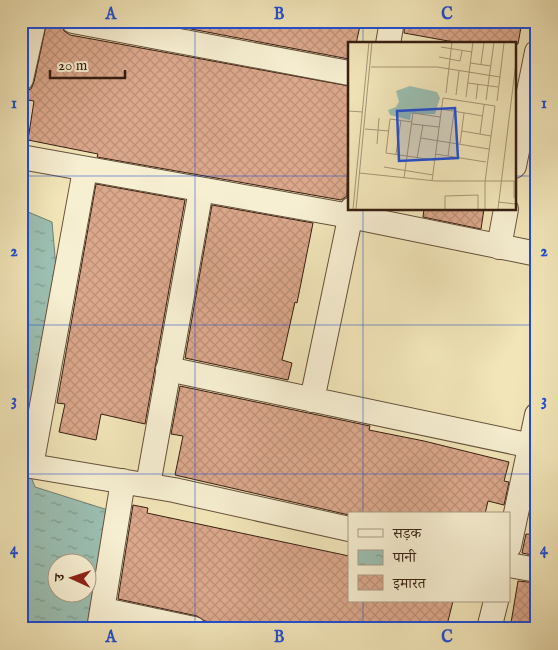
<svg xmlns="http://www.w3.org/2000/svg" width="558" height="650" viewBox="0 0 558 650" font-family="'IM FELL English','Noto Serif Devanagari',serif">
	<style>
		.water { fill: url(#water-ripples); stroke: #737f72; fill-rule: evenodd }
		.building { fill: url(#building-cross-hatch); stroke: #371e11 }
		.lines { fill: none; stroke-linecap: round; stroke-linejoin: round }
		.street-casing { stroke: #66503b; stroke-width: 26 }
		.street { stroke: #f7efd2; stroke-width: 24 }
		.grid { fill: none; stroke: #1d4ed8; stroke-width: 1; stroke-opacity: 0.55 }
		.inset-road { fill: none; stroke: #a79676; stroke-width: 1 }
		.view { fill: #1d4ed8; fill-opacity: 0.15; stroke: #1d4ed8; stroke-width: 2.5 }
		.inset-edge { fill: none; stroke: #371e11; stroke-width: 2.5 }
		.neatline { fill: none; stroke: #1d4ed8; stroke-width: 2 }
		.grid-label { font-size: 16px; text-anchor: middle; font-weight: bold; fill: #1d4ed8 }
	</style>
	<defs>
		<pattern id="water-ripples" width="26" height="14" patternUnits="userSpaceOnUse" patternTransform="scale(1.25)"><rect width="26" height="14" fill="#9bbfb2"/><path d="M2 4q2-2 4 0t4 0M15 11q2-2 4 0t4 0" fill="none" stroke="#7f9b8f"/></pattern>
		<pattern id="building-cross-hatch" width="8" height="8" patternUnits="userSpaceOnUse" patternTransform="scale(1.25)"><rect width="8" height="8" fill="#dca88c"/><path d="M0 0l8 8M0 8l8-8" fill="none" stroke="#bd9078"/></pattern>
	</defs>
	<rect width="100%" height="100%" fill="#f2e6b9"/>
	<filter id="stains"><feTurbulence type="fractalNoise" baseFrequency=".004" numOctaves="4"/><feColorMatrix values="0 0 0 0 .2 0 0 0 0 .09 0 0 0 0 .02 0 0 0 .5 -.17"/></filter>
	<radialGradient id="worn" r=".72"><stop offset=".6" stop-color="#630" stop-opacity="0"/><stop offset="1" stop-color="#630" stop-opacity=".3"/></radialGradient>
	<path class="water" d="M 21,209 L 52,222 L 58,290 L 24,458 L 35,487 L 108,510 L 87,629 L 21,629 ZM 58,562 L 88,562 L 88,592 L 58,592 Z"/>
	<path class="building" d="M 47,21 L 60,21 L 64,31 L 70,35 L 349,86 L 347,196 L 341,200 L 97,157 L 98,154 L 28,140 L 34,101 L 21,99 L 21,92 L 31,89 L 34,82 Z
		M 149,21 L 361,21 L 356,44 L 349,44 L 349,59 Z
		M 405,21 L 492,21 L 521,27 L 518,44 L 465,44 L 404,33 Z
		M 96,184 L 185,200 L 145,424 L 101,414 L 96,440 L 59,432 L 65,404 L 57,403 Z
		M 212,205 L 313,223 L 297,303 L 295,302 L 282,360 L 292,363 L 288,380 L 185,358 Z
		M 424,209 L 484,209 L 481,229 L 423,217 Z
		M 180,386 L 370,426 L 369,430 L 424,441 L 509,462 L 504,481 L 509,482 L 504,505 L 488,501 L 485,514 L 349,515 L 175,475 L 183,436 L 171,434 Z
		M 536,486 L 537,486 L 537,513 L 530,512 Z
		M 133,505 L 148,508 L 147,513 L 349,556 L 349,601 L 453,601 L 446,629 L 250,629 L 205,621 L 197,616 L 118,599 Z
		M 526,534 L 537,535 L 537,556 L 522,553 Z
		M 518,581 L 537,583 L 537,629 L 510,629 Z"/>
	<g class="lines">
		<g class="street-casing">
			<path id="street" d="M 73,21 L 349,73
				M 388,44 L 392,21
				M 21,79 L 34,21
				M 21,157 L 350,216 L 537,254
				M 514,166 L 537,52
				M 85,170 L 31,466 L 174,490 L 349,529
				M 499,247 L 506,209
				M 168,369 L 532,446
				M 312,400 L 352,209
				M 148,485 L 201,190
				M 509,546 L 537,415
				M 509,565 L 537,570
				M 104,610 L 194,629
				M 99,629 L 123,481
				M 489,629 L 496,601"/>
		</g>
		<use href="#street" class="street"/>
	</g>
	<path class="grid" d="M 195,21 L 195,629M 363,21 L 363,44M 21,176 L 349,176M 514,176 L 537,176M 363,209 L 363,514M 21,325 L 537,325M 21,474 L 537,474M 363,601 L 363,629"/>
	<g transform="translate(348 42)">
		<rect width="168" height="168" fill="#f2e6b9"/>
		<path d="M 62,44 L 89,50 L 92,56 L 87,72 L 63,72 L 62,78 L 42,73 L 40,68 L 48,65 L 51,60 L 48,49 Z" fill="#9bbfb2"/>
		<path class="inset-road" d="M 93,5 L 124,10M 91,15 L 112,19 L 114,9M 122,21 L 143,24M 133,22 L 136,0M 23,25 L 89,25 L 152,35M 120,41 L 150,45M 98,51 L 104,0M 108,53 L 111,29M 118,55 L 125,0M 128,57 L 130,42M 138,58 L 146,0M 149,59 L 156,1M 93,67 L 135,74M 0,69 L 15,70M 64,80 L 42,77 L 38,111 L 86,118M 64,82 L 91,85M 17,87 L 41,89M 114,89 L 143,94M 132,92 L 136,63M 73,96 L 141,107M 29,102 L 31,76M 112,102 L 116,71M 48,112 L 53,78M 87,112 L 138,120M 100,114 L 106,70M 69,116 L 75,83M 36,125 L 85,133M 11,131 L 88,139 L 168,139M 56,136 L 65,71 L 92,75M 84,139 L 95,56 L 147,64 L 137,140 L 137,167M 166,156 L 166,139M 150,160 L 168,162M 5,167 L 21,0M 8,167 L 24,0M 97,167 L 97,154 L 130,153 L 130,167M 150,167 L 168,20"/>
		<path class="view" d="M 107,66 L 110,116 L 51,119 L 49,69 Z"/>
		<rect width="168" height="168" class="inset-edge"/>
	</g>
	<rect width="558" height="650" fill="none" stroke="#f2e6b9" stroke-width="55"/>
	<rect x="348" y="512" width="162" height="90" fill="#f7efd2" stroke="#aa9b85"/>
	<rect x="358" y="529" width="25" height="8" fill="#f7efd2" stroke="#aa9b85"/>
	<text x="393" y="538" font-size="15" fill="#371e11">सड़क</text>
	<rect x="358" y="550" width="25" height="15" fill="url(#water-ripples)" stroke="#aa9b85"/>
	<text x="393" y="562" font-size="15" fill="#371e11">पानी</text>
	<rect x="358" y="575" width="25" height="15" fill="url(#building-cross-hatch)" stroke="#aa9b85"/>
	<text x="393" y="588" font-size="15" fill="#371e11">इमारत</text>
	<g transform="translate(72 578) rotate(273)"><circle r="24" fill="#f7efd2" stroke="#aa9b85"/>
	<path d="M0-4L9 19L0 12L-9 19Z" fill="#8f2418"/>
	<text y="-8" font-size="14" font-weight="bold" text-anchor="middle" fill="#371e11">उ</text>
	</g>
	<path d="M50 70v8h75v-8" fill="none" stroke="#371e11" stroke-width="2.5"/>
	<text x="58" y="70" font-size="15" fill="#371e11" stroke="#f7efd2" stroke-width="4" paint-order="stroke">20 m</text>
	<rect x="28" y="28" width="502" height="594" class="neatline"/>
	<g class="grid-label">
		<text x="111" y="19">A</text>
		<text x="279" y="19">B</text>
		<text x="447" y="19">C</text>
		<text x="14" y="108">1</text>
		<text x="544" y="108">1</text>
		<text x="14" y="256">2</text>
		<text x="544" y="256">2</text>
		<text x="14" y="405">3</text>
		<text x="544" y="405">3</text>
		<text x="14" y="554">4</text>
		<text x="544" y="554">4</text>
		<text x="111" y="642">A</text>
		<text x="279" y="642">B</text>
		<text x="447" y="642">C</text>
	</g>
	<rect width="100%" height="100%" filter="url(#stains)"/>
	<rect width="100%" height="100%" fill="url(#worn)"/>
</svg>
